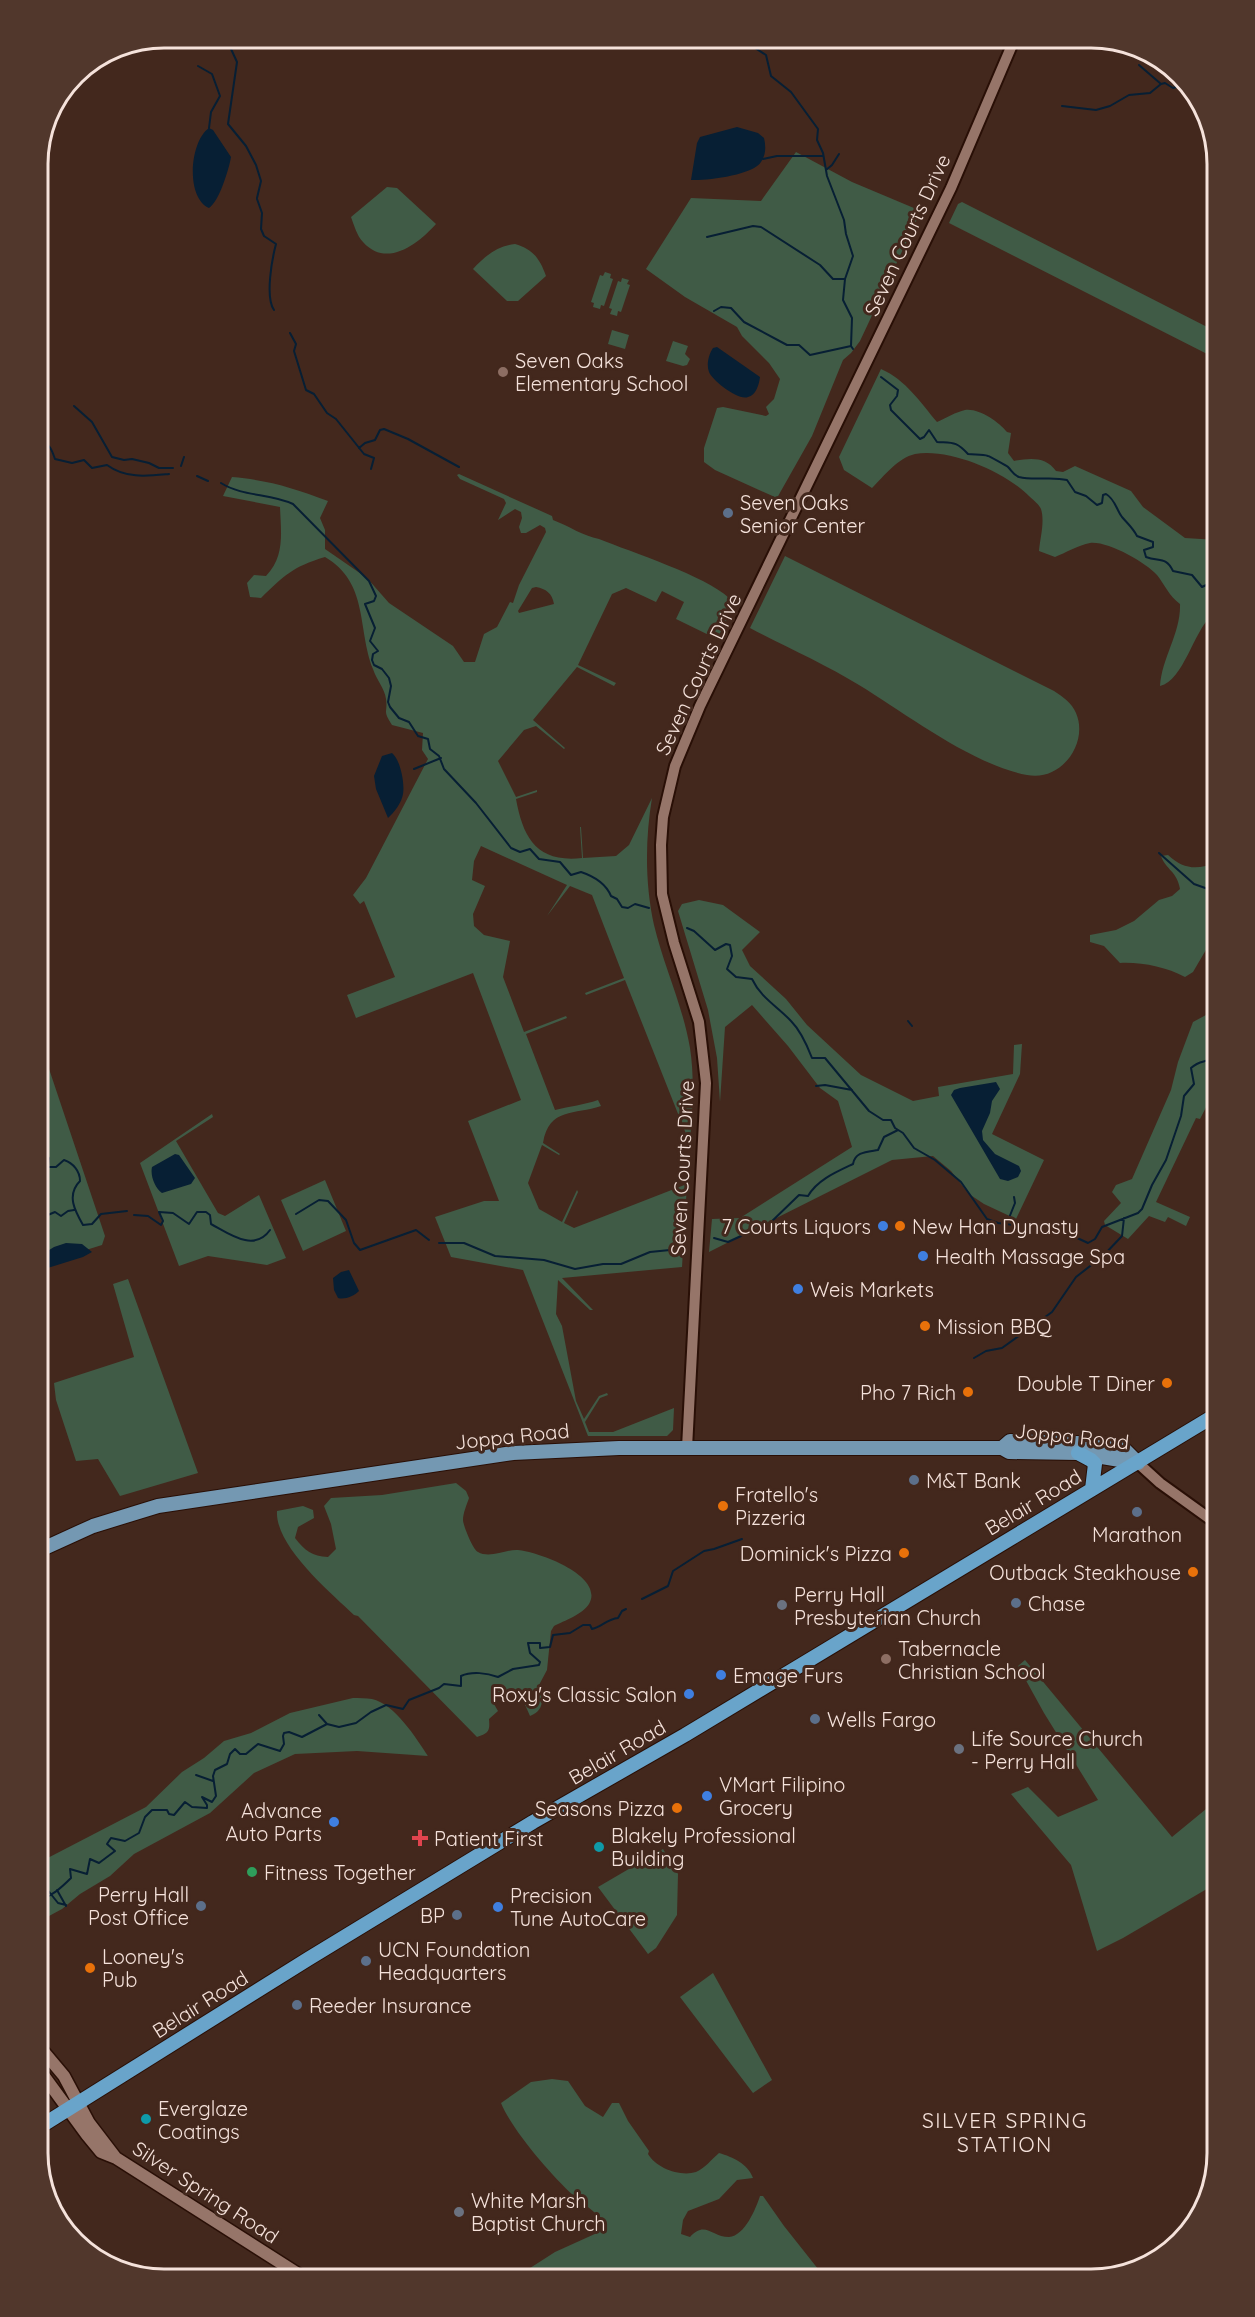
<svg xmlns="http://www.w3.org/2000/svg" width="1255" height="2317" viewBox="0 0 1255 2317" font-family="Quicksand,sans-serif">
	<style>
		.green { fill: #405b46; fill-rule: evenodd }
		.water { fill: #071f34 }
		.lines { fill: none; stroke-linecap: round; stroke-linejoin: round }
		.stream { stroke: #071f34; stroke-width: 2 }
		.tertiary-casing { stroke: #290f06; stroke-width: 14 }
		.secondary-casing { stroke: #290f06; stroke-width: 15 }
		.primary-casing { stroke: #290f06; stroke-width: 16 }
		.trunk-casing { stroke: #290f06; stroke-width: 16 }
		.tertiary { stroke: #967569; stroke-width: 10 }
		.secondary { stroke: #967569; stroke-width: 12 }
		.primary { stroke: #7498b2; stroke-width: 14 }
		.trunk { stroke: #69a4ca; stroke-width: 14 }
		.education-dot { fill: #8d6e63; stroke: #43281d; stroke-width: 2 }
		.service-dot { fill: #5c6f8a; stroke: #43281d; stroke-width: 2 }
		.shop-dot { fill: #3f7fe0; stroke: #43281d; stroke-width: 2 }
		.food-dot { fill: #e8710a; stroke: #43281d; stroke-width: 2 }
		.worship-dot { fill: #6b7280; stroke: #43281d; stroke-width: 2 }
		.health-dot { fill: #e0444e; stroke: #43281d; stroke-width: 2 }
		.culture-dot { fill: #0f9aa8; stroke: #43281d; stroke-width: 2 }
		.leisure-dot { fill: #2e9e5b; stroke: #43281d; stroke-width: 2 }
		.labels { text-anchor: middle; dominant-baseline: central; stroke-width: 6; stroke-linejoin: round; paint-order: stroke }
		.street-label { font-size: 20px; fill: #f5e2db; stroke: #43281d }
		.poi-label { font-size: 20px; fill: #f5e2db; stroke: #43281d; text-anchor: start }
		.neighbourhood-label { font-size: 21px; letter-spacing: 1.5px; fill: #f5e2db; stroke: #43281d }
		.rim { fill: none; stroke: #f5e2db; stroke-width: 3 }
	</style>
	<rect width="100%" height="100%" fill="#43281d"/>
	<path class="green" d="M 796,152 L 852,182 L 921,211 L 860,341 L 851,353 L 843,360 L 812,436 L 777,498 L 715,470 L 704,462 L 704,448 L 717,408 L 723,407 L 766,416 L 769,414 L 766,407 L 774,399 L 780,379 L 769,363 L 742,336 L 737,327 L 685,297 L 646,269 L 691,198 L 761,201 Z
		M 387,187 L 397,188 L 436,224 C 419,243 387,269 363,242 C 357,236 354,225 351,217 Z
		M 962,202 L 1217,332 L 1217,359 L 949,223 L 958,204 Z
		M 515,244 C 533,249 540,259 546,276 L 518,301 L 507,301 L 473,269 C 485,256 497,246 515,244 Z
		M 605,272 L 611,274 L 610,278 L 613,279 L 604,306 L 601,305 L 600,309 L 593,307 L 594,303 L 591,302 L 600,275 L 603,276 Z
		M 622,278 L 629,280 L 627,284 L 630,285 L 621,312 L 618,311 L 617,316 L 610,314 L 612,309 L 609,308 L 618,281 L 621,282 Z
		M 612,330 L 629,335 L 625,349 L 608,344 Z
		M 673,341 L 688,346 L 685,354 L 690,359 L 687,365 L 683,366 L 666,361 Z
		M 881,369 C 906,380 920,402 937,422 C 946,418 956,412 965,410 C 979,408 999,422 1007,432 L 1011,433 L 1008,453 L 1014,461 C 1029,458 1046,456 1056,471 L 1063,472 L 1075,466 L 1131,491 L 1143,507 L 1185,538 L 1217,540 L 1217,616 L 1212,615 C 1193,632 1184,680 1160,686 C 1162,657 1181,633 1180,604 C 1169,596 1165,585 1157,575 C 1145,562 1108,541 1090,543 C 1079,545 1065,553 1055,557 L 1039,551 C 1040,538 1045,522 1041,509 C 1039,504 1033,500 1029,496 C 1005,472 950,448 915,454 C 898,458 884,476 872,488 L 844,470 L 839,457 Z
		M 459,474 L 552,516 L 553,520 C 569,526 583,536 599,539 C 631,552 706,576 729,598 L 728,603 L 734,606 L 717,639 L 676,619 L 684,602 L 662,591 L 656,602 L 626,588 L 612,594 L 578,665 L 616,683 L 614,686 L 577,667 L 533,720 L 565,748 L 564,749 L 536,726 L 524,730 L 498,761 L 516,797 L 537,790 L 537,792 L 516,799 C 523,838 537,863 582,858 L 580,827 L 581,827 L 583,858 L 616,856 L 629,845 L 652,798 C 645,840 645,884 654,925 C 664,967 683,1006 690,1048 C 695,1080 692,1112 690,1144 L 625,980 L 586,995 L 585,993 L 624,978 L 592,895 L 570,886 L 547,916 L 567,885 L 481,846 L 474,861 L 472,880 L 485,886 L 473,914 L 474,926 L 484,935 L 510,941 L 503,977 L 524,1032 L 566,1016 L 567,1018 L 526,1034 L 555,1110 C 570,1106 584,1105 598,1100 L 601,1106 C 575,1115 549,1107 543,1143 L 560,1154 L 559,1155 L 542,1145 L 528,1183 L 539,1209 L 562,1222 L 577,1190 L 578,1192 L 564,1223 L 574,1228 L 687,1184 L 682,1267 L 562,1278 L 593,1310 L 590,1310 L 558,1280 L 556,1314 L 562,1326 L 576,1401 L 584,1419 L 599,1396 L 607,1393 L 608,1395 L 600,1398 L 585,1422 L 589,1432 L 613,1432 L 674,1408 L 673,1430 L 667,1436 L 588,1436 L 523,1270 L 451,1257 L 435,1217 L 484,1201 L 499,1201 L 468,1121 L 521,1100 L 473,973 L 356,1018 L 347,995 L 395,977 L 364,901 L 360,904 L 353,895 L 366,878 L 428,759 L 422,750 L 423,733 L 392,725 C 382,709 388,714 386,699 C 385,689 376,679 373,669 C 357,628 369,583 325,557 C 292,567 285,575 261,598 L 250,597 L 247,583 L 254,575 L 266,576 C 285,556 281,533 280,507 L 223,496 L 232,477 C 268,480 294,488 328,501 L 320,518 L 325,530 L 325,549 L 367,578 L 389,603 L 453,646 L 464,662 L 475,662 L 484,634 L 497,627 L 510,602 L 513,603 L 519,585 L 546,532 L 545,528 L 540,525 L 526,533 L 521,533 L 519,527 L 522,518 L 521,512 L 515,509 L 498,520 L 506,503 L 504,499 L 460,479 L 457,475 ZM 536,587 C 546,589 552,593 554,604 L 519,613 L 518,611 L 532,588 Z
		M 785,556 L 1054,691 C 1063,697 1072,703 1076,713 C 1089,743 1061,782 1027,775 C 971,764 908,715 859,685 C 825,664 786,647 750,628 Z
		M 1168,855 C 1184,870 1198,870 1217,862 L 1217,931 L 1193,972 L 1185,977 C 1166,967 1142,962 1120,963 L 1104,946 L 1090,942 L 1090,935 L 1116,930 L 1134,921 L 1159,900 L 1172,896 L 1180,889 C 1177,871 1166,870 1161,856 Z
		M 699,900 L 723,905 L 760,932 L 742,950 L 750,966 L 786,999 L 807,1025 L 861,1075 L 913,1101 L 939,1096 L 938,1087 L 1013,1074 L 1014,1045 L 1022,1044 L 1020,1074 L 992,1134 L 1044,1160 L 1016,1219 L 984,1204 L 969,1194 L 951,1171 L 933,1156 L 892,1160 L 709,1252 L 712,1219 L 740,1218 L 852,1147 L 838,1101 L 820,1088 L 788,1046 L 752,1005 L 725,1027 L 720,1102 L 717,1058 L 708,1010 L 678,911 L 682,904 Z
		M 1217,1002 L 1217,1086 L 1200,1119 L 1196,1118 L 1156,1202 L 1190,1217 L 1186,1226 L 1168,1217 L 1165,1222 L 1149,1216 L 1128,1239 L 1105,1225 L 1104,1221 L 1121,1203 L 1112,1192 L 1116,1185 L 1132,1179 L 1171,1090 L 1178,1062 L 1193,1022 L 1206,1015 Z
		M 38,1036 L 105,1236 L 102,1245 L 38,1265 Z
		M 212,1114 L 213,1117 L 176,1141 L 218,1213 L 225,1216 L 259,1195 L 286,1258 L 267,1265 L 208,1256 L 179,1266 L 140,1163 Z
		M 325,1180 L 346,1231 L 303,1251 L 281,1200 Z
		M 128,1279 L 198,1473 L 120,1496 L 98,1459 L 76,1461 L 56,1400 L 54,1383 L 134,1357 L 113,1284 Z
		M 456,1483 L 466,1491 L 469,1498 C 467,1504 463,1513 463,1520 C 463,1525 473,1550 478,1552 C 490,1559 506,1549 518,1550 C 539,1552 605,1576 589,1604 C 583,1614 564,1621 554,1626 L 551,1631 L 547,1670 L 539,1685 C 543,1699 545,1710 530,1716 L 519,1691 L 499,1693 L 491,1699 L 498,1711 L 489,1719 C 490,1731 489,1733 477,1737 L 358,1616 L 354,1615 C 330,1592 275,1546 277,1511 L 303,1506 L 313,1510 L 314,1518 L 298,1527 L 295,1538 C 305,1551 312,1556 328,1557 L 336,1549 L 331,1524 L 324,1506 L 331,1498 L 382,1495 Z
		M 1025,1660 L 1172,1837 L 1217,1800 L 1217,1883 L 1123,1938 L 1097,1951 L 1071,1865 L 1011,1794 L 1028,1787 L 1058,1817 L 1098,1800 L 1044,1713 L 1018,1666 Z
		M 353,1698 C 359,1698 366,1698 372,1699 C 395,1704 416,1738 428,1756 L 357,1751 L 295,1754 L 254,1773 L 210,1813 L 134,1854 L 110,1876 L 80,1894 L 62,1909 L 38,1922 L 38,1863 L 146,1807 L 182,1772 L 204,1758 L 224,1741 L 251,1733 L 290,1713 Z
		M 663,1849 L 678,1874 L 677,1915 L 656,1948 L 648,1954 L 598,1887 Z
		M 713,1973 L 772,2080 L 753,2093 L 680,1997 Z
		M 552,2079 L 568,2081 L 585,2106 L 603,2117 L 612,2103 L 619,2103 L 628,2121 L 649,2151 L 648,2154 C 656,2168 680,2177 696,2172 C 704,2169 712,2159 719,2153 C 733,2157 748,2164 753,2178 L 737,2180 L 719,2199 L 688,2211 L 683,2220 L 681,2234 L 690,2237 C 705,2220 712,2237 729,2237 C 745,2236 756,2208 760,2196 L 763,2196 L 784,2226 L 826,2279 L 513,2279 L 555,2252 L 597,2233 L 604,2222 C 595,2211 583,2204 573,2195 C 551,2175 512,2130 501,2103 L 531,2082 Z"/>
	<path class="water" d="M 737,127 L 758,133 L 764,138 C 766,146 766,155 761,162 C 753,175 706,181 691,180 L 697,143 L 700,137 Z
		M 209,128 L 213,130 L 231,157 C 229,169 219,202 209,208 C 185,197 190,141 209,128 Z
		M 717,347 L 760,377 C 759,385 756,395 748,397 C 738,401 712,380 709,372 C 706,364 709,354 713,348 Z
		M 392,753 C 400,759 405,783 403,794 C 402,802 394,813 388,818 L 376,789 L 374,776 L 382,756 Z
		M 996,1082 L 1000,1089 L 992,1101 L 990,1113 L 982,1131 L 983,1140 L 995,1154 L 1019,1166 L 1021,1171 L 1018,1177 L 1008,1181 L 1000,1179 L 951,1095 L 954,1090 L 960,1088 Z
		M 175,1154 L 179,1155 L 195,1178 L 191,1184 L 162,1193 C 155,1188 150,1176 152,1167 Z
		M 66,1243 L 82,1244 L 92,1252 L 83,1257 L 38,1271 L 38,1257 L 54,1247 Z
		M 349,1270 L 359,1291 C 354,1296 345,1300 338,1298 L 334,1290 L 333,1278 L 341,1272 Z"/>
	<g class="lines">
		<path class="stream" d="M 226,38 L 237,62 L 228,124 L 246,146 L 256,165 L 261,181 L 257,198
			M 719,38 L 755,48 L 766,55 L 771,76 L 791,92 L 818,129 L 817,140 L 823,153 L 827,176 L 844,220 L 846,234 L 853,256 L 845,279 L 843,300 L 852,318 L 851,346 L 853,349
			M 742,45 L 745,38
			M 1139,65 L 1161,84 L 1165,83 L 1173,88 L 1183,85
			M 198,66 L 212,74 L 220,96 L 211,112 L 209,128
			M 1062,106 L 1096,110 L 1110,106 L 1129,95 L 1150,93 L 1161,84
			M 763,159 L 777,156 L 823,156
			M 826,170 L 832,165 L 839,154
			M 257,199 L 262,213 L 261,229 L 264,236 L 276,244 C 272,259 265,297 274,310
			M 707,237 L 753,226 L 761,227 L 820,265 L 833,279 L 845,279
			M 714,311 L 721,307 L 731,308 L 744,322 L 787,345 L 799,345 L 810,355 L 851,346
			M 290,333 L 296,344 L 294,351 L 306,390 L 314,394 L 327,413 L 336,419 L 364,454 L 374,458 L 371,469
			M 881,377 L 898,390 L 897,396 L 890,405 L 891,410 L 920,439 L 924,437 L 929,430 L 937,442 C 953,443 956,441 968,454 C 974,455 982,454 988,456 C 989,456 1007,466 1008,467 C 1012,471 1013,475 1019,477 C 1035,481 1051,476 1067,480 L 1075,492 L 1086,496 L 1097,505 L 1102,503 L 1103,495 L 1106,494 C 1115,499 1116,509 1122,517 C 1128,524 1133,528 1137,536 L 1153,542 L 1153,547 L 1144,550 L 1146,557 C 1159,562 1166,556 1173,571 L 1192,575 L 1202,587 L 1217,580
			M 74,406 L 92,422 L 112,457 L 124,460 L 132,459 L 149,463 L 159,468 L 173,468
			M 38,443 C 50,443 51,448 55,459 L 72,463 L 84,460 L 92,468 L 107,465 C 126,479 148,476 169,474
			M 359,448 L 365,443 L 375,440 L 380,430 L 384,429 L 408,439 L 459,467
			M 181,466 L 184,457
			M 197,476 L 208,481
			M 221,483 C 243,497 270,493 293,504 L 369,581 L 376,596 L 374,601 L 365,604 L 375,628 L 370,641 L 378,651 L 373,654 L 372,660 L 374,665 L 382,669 L 389,678 L 391,686 L 388,702 L 390,707 L 399,718 L 409,722 L 418,736 L 428,739 L 430,749 L 439,756 L 444,769 L 476,803 L 511,848 L 520,852 L 530,849 L 539,859 L 560,862 L 571,875 L 581,872 C 593,876 606,884 611,896 L 617,899 L 622,907 L 628,908 L 635,904 L 649,908
			M 414,769 L 441,758
			M 1159,853 L 1194,884 L 1208,889 L 1214,907 L 1217,908
			M 687,928 L 694,931 L 715,950 L 726,944 L 730,945 L 732,956 L 727,969 L 736,977 L 752,979 C 761,998 777,1006 791,1021 C 801,1031 807,1045 812,1058 L 825,1058 L 869,1111 L 883,1120 L 891,1120 L 895,1128 L 903,1133 L 914,1148 L 935,1160 L 961,1182 L 987,1219 L 998,1223 L 1031,1227 L 1048,1233 L 1062,1231 L 1088,1243 L 1095,1239 L 1102,1227 L 1138,1213 L 1142,1209 L 1152,1185 L 1166,1160 L 1181,1116 L 1184,1096 L 1194,1084 L 1191,1068 C 1205,1055 1210,1070 1217,1042
			M 908,1021 L 912,1026
			M 816,1086 L 825,1085 L 852,1090
			M 38,1144 L 49,1158 L 48,1167 L 56,1167 L 64,1160 C 73,1163 80,1171 80,1181 C 66,1195 75,1211 83,1225 L 92,1224 L 101,1214 L 127,1211
			M 38,1214 L 43,1217 L 55,1212 L 61,1216 L 68,1211 L 74,1210
			M 296,1214 L 319,1200 L 328,1201 L 346,1220 L 354,1243 L 360,1250 L 416,1230 L 429,1240
			M 134,1215 L 148,1216 L 161,1225 L 163,1221 L 159,1212 L 173,1213 L 189,1224 L 197,1212 L 206,1212 L 210,1215 L 211,1224 C 228,1233 254,1253 270,1230
			M 1007,1223 L 1015,1203 L 1014,1197
			M 714,1238 L 728,1242 L 741,1236 L 752,1227 L 768,1225 L 799,1195 L 808,1196 C 817,1180 836,1172 853,1164 C 855,1152 866,1152 878,1150 L 884,1137 L 898,1130
			M 439,1243 L 464,1243 L 495,1256 L 544,1260 L 575,1269 L 603,1264 L 621,1264 L 650,1252 L 680,1249
			M 974,1358 L 986,1351 L 1002,1348 L 1052,1312 L 1076,1277 L 1103,1256 L 1122,1236 L 1124,1218
			M 642,1599 L 668,1586 L 673,1571 L 704,1551 L 714,1549 L 742,1539
			M 319,1715 L 327,1724
			M 196,1775 L 213,1781
			M 38,1878 L 58,1903 L 66,1905
			M 57,1890 L 66,1906
			M 38,1900 C 51,1897 61,1888 71,1878 L 70,1869 L 87,1874 L 90,1859 L 99,1863 L 115,1851 L 107,1844 L 111,1838 L 125,1841 L 139,1833 L 145,1817 L 152,1810 L 167,1810 L 169,1814 L 174,1815 L 185,1802 L 192,1807 L 207,1808 L 207,1805 L 202,1797 L 212,1802 L 216,1796 L 213,1776 L 215,1770 L 227,1764 L 230,1754 L 235,1749 L 240,1754 L 246,1754 L 258,1744 L 280,1751 L 284,1744 L 283,1736 L 284,1733 L 289,1732 L 302,1737 L 327,1724 L 339,1727 L 356,1723 L 371,1712 L 386,1705 L 403,1709 L 409,1700 L 439,1688 L 444,1684 L 461,1686 L 461,1676 C 472,1671 487,1673 498,1677 L 513,1669 L 539,1665 L 540,1662 L 530,1653 L 528,1643 L 540,1643 L 540,1648 L 550,1647 L 553,1635 L 570,1633 L 583,1625 L 590,1625 L 592,1629 C 602,1627 607,1619 618,1618 L 622,1611 L 626,1609"/>
		<g class="tertiary-casing">
			<path id="tertiary" d="M 687,1448 L 706,1083 L 699,1022 L 674,943 L 662,894 L 661,845 L 663,817 L 675,766 L 700,706 L 951,188 L 1015,38
				M 1138,1463 L 1160,1483 L 1217,1524"/>
		</g>
		<g class="secondary-casing">
			<path id="secondary" d="M 38,2045 L 64,2076 L 89,2123 L 115,2157
				M 38,2068 L 87,2135 L 101,2152 L 116,2158 L 306,2279"/>
		</g>
		<g class="primary-casing">
			<path id="primary" d="M 1002,1448 L 1010,1441 L 1111,1444 L 1122,1447 L 1138,1463
				M 38,1551 L 93,1526 L 158,1506 L 513,1453 L 619,1448 L 1002,1448 L 1009,1452 L 1078,1453 L 1138,1463"/>
		</g>
		<g class="trunk-casing">
			<path id="trunk" d="M 1078,1453 L 1091,1460 L 1095,1464 L 1092,1489
				M 38,2103 L 40,2092 L 38,2080
				M 38,2128 L 308,1959 L 533,1822 L 685,1735 L 1217,1414"/>
		</g>
		<use href="#tertiary" class="tertiary"/>
		<use href="#secondary" class="secondary"/>
		<use href="#primary" class="primary"/>
		<use href="#trunk" class="trunk"/>
	</g>
	<g class="education-dot">
		<circle cx="503" cy="372" r="6"/>
		<circle cx="886" cy="1659" r="6"/>
	</g>
	<g class="service-dot">
		<circle cx="728" cy="513" r="6"/>
		<circle cx="914" cy="1480" r="6"/>
		<circle cx="1137" cy="1512" r="6"/>
		<circle cx="1016" cy="1603" r="6"/>
		<circle cx="815" cy="1719" r="6"/>
		<circle cx="201" cy="1906" r="6"/>
		<circle cx="457" cy="1915" r="6"/>
		<circle cx="366" cy="1961" r="6"/>
		<circle cx="297" cy="2005" r="6"/>
	</g>
	<g class="shop-dot">
		<circle cx="883" cy="1226" r="6"/>
		<circle cx="923" cy="1256" r="6"/>
		<circle cx="798" cy="1289" r="6"/>
		<circle cx="721" cy="1675" r="6"/>
		<circle cx="689" cy="1694" r="6"/>
		<circle cx="707" cy="1796" r="6"/>
		<circle cx="334" cy="1822" r="6"/>
		<circle cx="498" cy="1907" r="6"/>
	</g>
	<g class="food-dot">
		<circle cx="900" cy="1226" r="6"/>
		<circle cx="925" cy="1326" r="6"/>
		<circle cx="1167" cy="1383" r="6"/>
		<circle cx="968" cy="1392" r="6"/>
		<circle cx="723" cy="1506" r="6"/>
		<circle cx="904" cy="1553" r="6"/>
		<circle cx="1193" cy="1572" r="6"/>
		<circle cx="677" cy="1808" r="6"/>
		<circle cx="90" cy="1968" r="6"/>
	</g>
	<g class="worship-dot">
		<circle cx="782" cy="1605" r="6"/>
		<circle cx="959" cy="1749" r="6"/>
		<circle cx="459" cy="2212" r="6"/>
	</g>
	<path class="health-dot" d="M417 1829h6v6h6v6h-6v6h-6v-6h-6v-6h6z"/>
	<g class="culture-dot">
		<circle cx="599" cy="1847" r="6"/>
		<circle cx="146" cy="2119" r="6"/>
	</g>
	<circle class="leisure-dot" cx="252" cy="1872" r="6"/>
	<g class="labels">
		<g class="street-label">
			<text transform="translate(907 235) rotate(-65)">Seven Courts Drive</text>
			<text transform="translate(698 674) rotate(-65)">Seven Courts Drive</text>
			<text transform="translate(682 1168) rotate(-87)">Seven Courts Drive</text>
			<text transform="translate(512 1436) rotate(-6)">Joppa Road</text>
			<text transform="translate(1072 1436) rotate(6)">Joppa Road</text>
			<text transform="translate(1033 1502) rotate(-31)">Belair Road</text>
			<text transform="translate(617 1752) rotate(-30)">Belair Road</text>
			<text transform="translate(200 2004) rotate(-32)">Belair Road</text>
			<text transform="translate(206 2192) rotate(33)">Silver Spring Road</text>
		</g>
		<g class="poi-label">
			<text x="515" y="360">Seven Oaks<tspan x="515" dy="23">Elementary School</tspan></text>
			<text x="740" y="502">Seven Oaks<tspan x="740" dy="23">Senior Center</tspan></text>
			<text x="871" y="1226" text-anchor="end">7 Courts Liquors</text>
			<text x="912" y="1226">New Han Dynasty</text>
			<text x="935" y="1256">Health Massage Spa</text>
			<text x="810" y="1289">Weis Markets</text>
			<text x="937" y="1326">Mission BBQ</text>
			<text x="1155" y="1383" text-anchor="end">Double T Diner</text>
			<text x="956" y="1392" text-anchor="end">Pho 7 Rich</text>
			<text x="926" y="1480">M&amp;T Bank</text>
			<text x="735" y="1494">Fratello's<tspan x="735" dy="23">Pizzeria</tspan></text>
			<text x="1137" y="1534" text-anchor="middle">Marathon</text>
			<text x="892" y="1553" text-anchor="end">Dominick's Pizza</text>
			<text x="1181" y="1572" text-anchor="end">Outback Steakhouse</text>
			<text x="794" y="1594">Perry Hall<tspan x="794" dy="23">Presbyterian Church</tspan></text>
			<text x="1028" y="1603">Chase</text>
			<text x="898" y="1648">Tabernacle<tspan x="898" dy="23">Christian School</tspan></text>
			<text x="733" y="1675">Emage Furs</text>
			<text x="677" y="1694" text-anchor="end">Roxy's Classic Salon</text>
			<text x="827" y="1719">Wells Fargo</text>
			<text x="971" y="1738">Life Source Church<tspan x="971" dy="23">- Perry Hall</tspan></text>
			<text x="719" y="1784">VMart Filipino<tspan x="719" dy="23">Grocery</tspan></text>
			<text x="665" y="1808" text-anchor="end">Seasons Pizza</text>
			<text x="322" y="1810" text-anchor="end">Advance<tspan x="322" dy="23">Auto Parts</tspan></text>
			<text x="611" y="1835">Blakely Professional<tspan x="611" dy="23">Building</tspan></text>
			<text x="434" y="1838">Patient First</text>
			<text x="264" y="1872">Fitness Together</text>
			<text x="189" y="1894" text-anchor="end">Perry Hall<tspan x="189" dy="23">Post Office</tspan></text>
			<text x="510" y="1895">Precision<tspan x="510" dy="23">Tune AutoCare</tspan></text>
			<text x="445" y="1915" text-anchor="end">BP</text>
			<text x="378" y="1949">UCN Foundation<tspan x="378" dy="23">Headquarters</tspan></text>
			<text x="102" y="1956">Looney's<tspan x="102" dy="23">Pub</tspan></text>
			<text x="309" y="2005">Reeder Insurance</text>
			<text x="158" y="2108">Everglaze<tspan x="158" dy="23">Coatings</tspan></text>
			<text x="471" y="2200">White Marsh<tspan x="471" dy="23">Baptist Church</tspan></text>
		</g>
		<g class="neighbourhood-label">
			<text x="1005" y="2120">SILVER SPRING<tspan x="1005" dy="24">STATION</tspan></text>
		</g>
	</g>
	<path d="M0 0H1255V2317H0ZM164 48H1091A116 116 0 0 1 1207 164V2153A116 116 0 0 1 1091 2269H164A116 116 0 0 1 48 2153V164A116 116 0 0 1 164 48Z" fill="#51372c" fill-rule="evenodd"/>
	<path class="rim" d="M164 48H1091A116 116 0 0 1 1207 164V2153A116 116 0 0 1 1091 2269H164A116 116 0 0 1 48 2153V164A116 116 0 0 1 164 48Z"/>
</svg>
